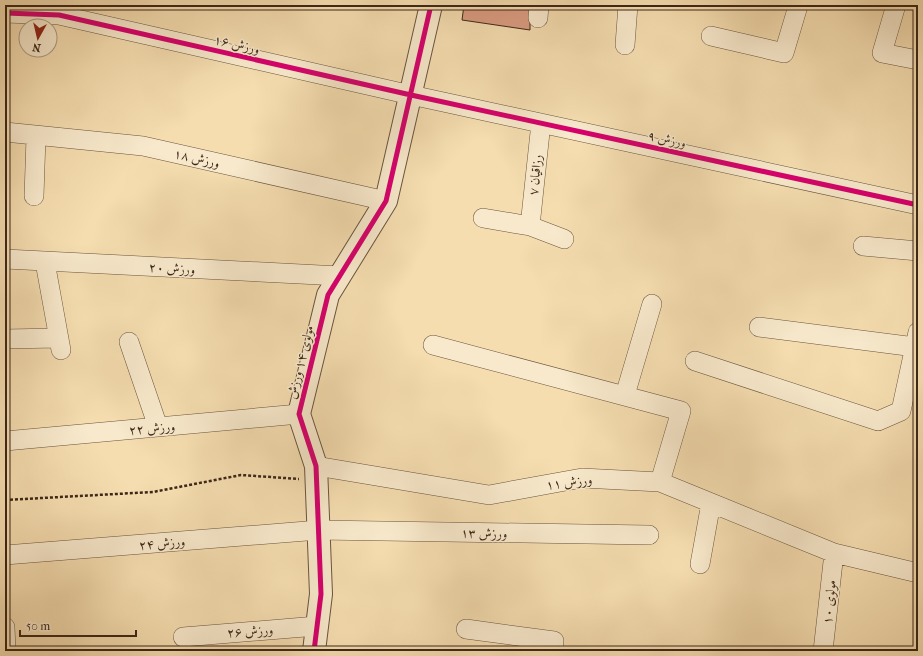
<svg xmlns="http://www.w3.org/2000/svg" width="923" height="656" viewBox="0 0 923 656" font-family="'IM FELL French Canon',Amiri,serif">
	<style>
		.building { fill: #da9b81; stroke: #3c2718 }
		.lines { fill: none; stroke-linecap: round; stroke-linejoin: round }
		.minor-casing { stroke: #6a543e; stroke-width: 20 }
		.tertiary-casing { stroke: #6a543e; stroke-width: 24 }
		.path { stroke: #3c2718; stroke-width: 2.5; stroke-dasharray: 3 2; stroke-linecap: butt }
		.minor { stroke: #f8e9cc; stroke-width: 19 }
		.tertiary { stroke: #f8e9cc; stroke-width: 22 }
		.cycleway-casing { stroke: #f8e9cc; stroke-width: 8 }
		.cycleway { stroke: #d6006c; stroke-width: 5 }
		.labels { text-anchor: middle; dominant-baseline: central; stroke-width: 3; stroke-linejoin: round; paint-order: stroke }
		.street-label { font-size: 13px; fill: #3c2718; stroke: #f8e9cc }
	</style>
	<rect width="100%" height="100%" fill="#f5ddb0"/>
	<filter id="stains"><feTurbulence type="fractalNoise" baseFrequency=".005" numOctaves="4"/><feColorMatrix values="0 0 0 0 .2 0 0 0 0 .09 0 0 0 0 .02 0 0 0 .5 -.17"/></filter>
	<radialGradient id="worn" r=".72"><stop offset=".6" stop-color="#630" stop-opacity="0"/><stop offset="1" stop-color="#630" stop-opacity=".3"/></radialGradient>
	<path class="building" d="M 464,5 L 530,5 L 530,30 L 462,20 Z"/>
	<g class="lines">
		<g class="minor-casing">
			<path id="minor" d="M 896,5 L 882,53 L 918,60
				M 5,13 L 59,15 L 411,95 L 918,205
				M 538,18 L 539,5
				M 711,36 L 784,53 L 798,6
				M 625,45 L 628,5
				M 5,132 L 143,146 L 386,201
				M 34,196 L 36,137
				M 483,218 L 530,226 L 564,239
				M 530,226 L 541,123
				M 863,246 L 918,251
				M 5,259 L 340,276
				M 45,262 L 61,350
				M 759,327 L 915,347
				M 5,339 L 58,338
				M 129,342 L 158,427
				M 433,345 L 681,411 L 660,482
				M 695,361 L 878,421 L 901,411 L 918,332
				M 625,395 L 652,304
				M 5,441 L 299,414
				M 316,466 L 489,495 L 582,478 L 660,482 L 834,553 L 918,573
				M 5,555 L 319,530 L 649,535
				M 700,564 L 711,503
				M 5,627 L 6,651
				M 466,629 L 554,641 L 553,651
				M 183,637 L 317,626
				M 823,651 L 834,553"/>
		</g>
		<g class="tertiary-casing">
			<path id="tertiary" d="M 314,651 L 321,594 L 316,466 L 299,414 L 328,295 L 386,201 L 431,5"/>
		</g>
		<path class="path" d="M 5,500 L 153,492 L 241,475 L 299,479"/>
		<use href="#minor" class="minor"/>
		<use href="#tertiary" class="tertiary"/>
		<g class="cycleway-casing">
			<path id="cycleway" d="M 5,13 L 59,15 L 411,95 L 918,205
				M 314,651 L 321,594 L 316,466 L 299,414 L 328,295 L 386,201 L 431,5"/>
		</g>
		<use href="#cycleway" class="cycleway"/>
	</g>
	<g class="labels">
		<g class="street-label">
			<text transform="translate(237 44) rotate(13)">ورزش ۱۶</text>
			<text transform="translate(667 139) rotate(12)">ورزش ۹</text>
			<text transform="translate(197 158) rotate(13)">ورزش ۱۸</text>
			<text transform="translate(535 175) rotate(-84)">رزاقیان ۷</text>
			<text transform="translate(172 268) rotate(3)">ورزش ۲۰</text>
			<text transform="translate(300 362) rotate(-76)">مولوی ۱۴ ورزش</text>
			<text transform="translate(152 428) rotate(-5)">ورزش ۲۲</text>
			<text transform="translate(569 482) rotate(-7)">ورزش ۱۱</text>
			<text transform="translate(484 533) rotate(1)">ورزش ۱۳</text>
			<text transform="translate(162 543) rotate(-5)">ورزش ۲۴</text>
			<text transform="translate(829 602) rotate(-84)">مولوی ۱۰</text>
			<text transform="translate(250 631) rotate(-4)">ورزش ۲۶</text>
		</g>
	</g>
	<rect width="923" height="656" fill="none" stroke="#f5ddb0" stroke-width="20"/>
	<rect x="6" y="6" width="911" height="644" fill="none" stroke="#3c2718" stroke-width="2"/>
	<rect x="10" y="10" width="903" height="636" fill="none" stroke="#3c2718"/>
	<g transform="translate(38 38) rotate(188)"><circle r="19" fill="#f8e9cc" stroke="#ad9b84"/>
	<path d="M0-3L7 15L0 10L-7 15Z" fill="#8f2418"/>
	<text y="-6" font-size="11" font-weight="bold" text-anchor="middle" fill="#3c2718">N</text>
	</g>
	<path d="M20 630v6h116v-6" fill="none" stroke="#3c2718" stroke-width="2"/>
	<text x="26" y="630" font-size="12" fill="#3c2718" stroke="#f8e9cc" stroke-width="3" paint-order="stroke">50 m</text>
	<rect width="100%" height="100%" filter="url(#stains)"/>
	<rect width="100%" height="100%" fill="url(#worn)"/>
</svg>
